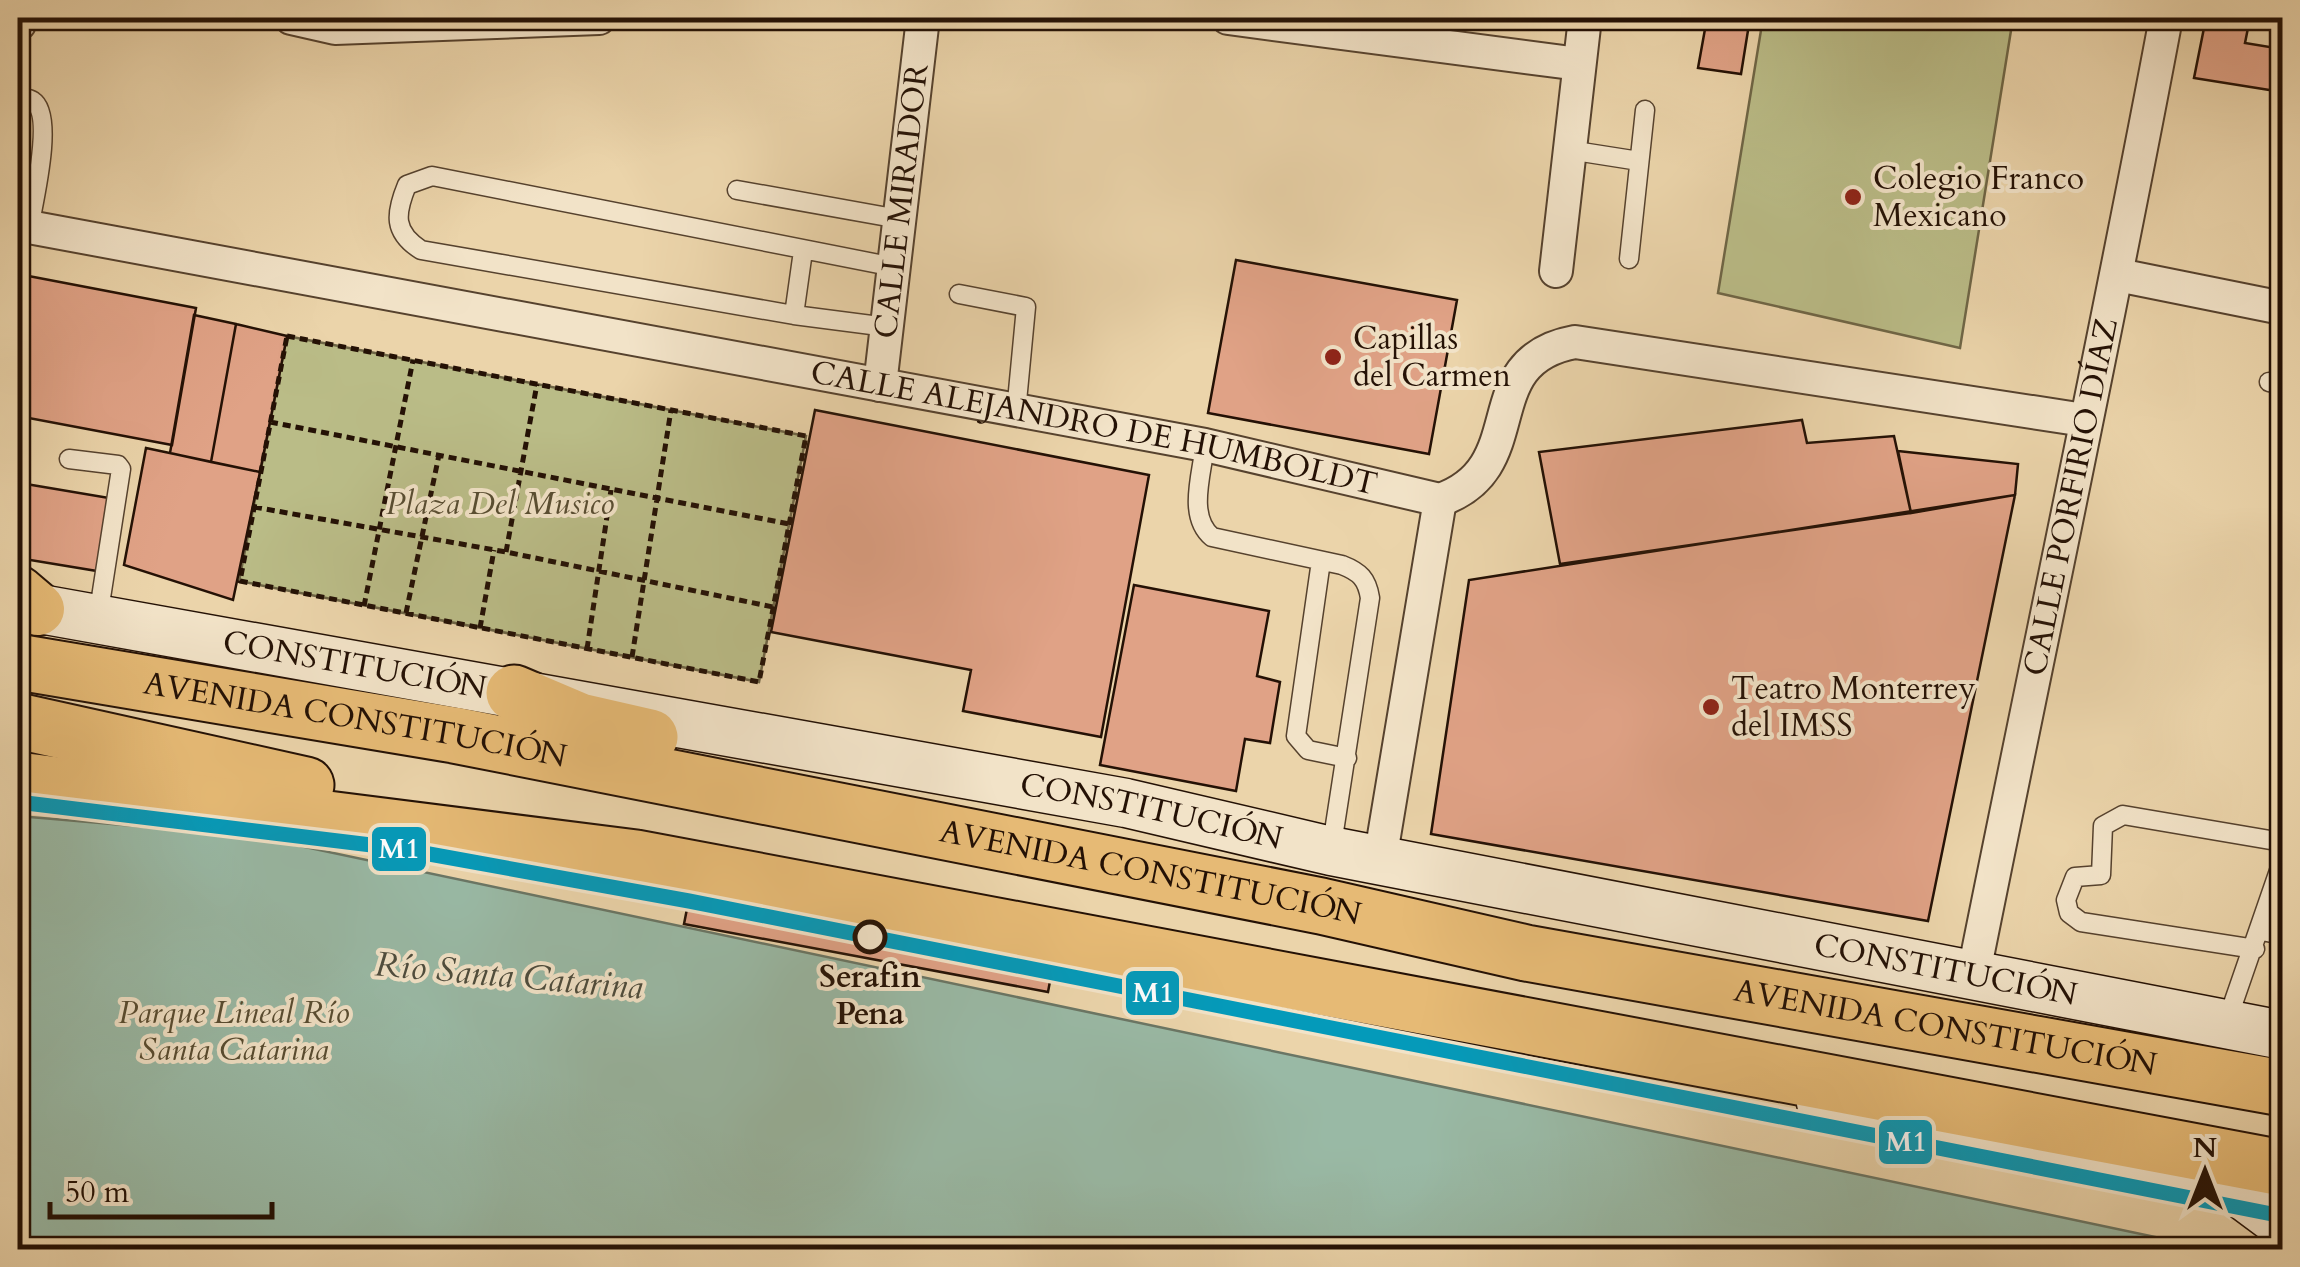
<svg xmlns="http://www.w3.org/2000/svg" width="2300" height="1267" viewBox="0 0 2300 1267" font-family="Cardo,serif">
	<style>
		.green { fill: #babc87; stroke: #6f6646; stroke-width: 2.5 }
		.water { fill: #99b9a5; stroke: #6a7665; stroke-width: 2.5 }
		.building { fill: #e0a286; stroke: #241105; stroke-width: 2.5 }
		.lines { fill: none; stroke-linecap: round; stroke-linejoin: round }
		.lane-casing { stroke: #56422e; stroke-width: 21 }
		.street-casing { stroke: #56422e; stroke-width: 36 }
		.secondary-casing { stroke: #241105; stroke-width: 51 }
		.primary-casing { stroke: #241105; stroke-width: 56 }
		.highway-casing { stroke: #241105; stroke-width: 59 }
		.path { stroke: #241105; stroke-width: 5; stroke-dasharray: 8 5; stroke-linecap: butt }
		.lane { stroke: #f2e3c8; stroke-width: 18 }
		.street { stroke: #f2e3c8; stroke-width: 32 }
		.secondary { stroke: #f2e3c8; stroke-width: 48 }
		.primary { stroke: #e6ba75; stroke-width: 52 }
		.highway { stroke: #e6ba75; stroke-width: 55 }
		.metro-1-casing { stroke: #f2e3c8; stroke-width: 22 }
		.metro-1 { stroke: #049aba; stroke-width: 15 }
		.poi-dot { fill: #8f2418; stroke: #f2e3c8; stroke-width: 4 }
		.stop-dot { fill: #f2e3c8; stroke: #241105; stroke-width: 5 }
		.labels { text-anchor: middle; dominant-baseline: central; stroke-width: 8; stroke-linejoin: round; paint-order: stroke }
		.poi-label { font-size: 32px; fill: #241105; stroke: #f2e3c8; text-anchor: start }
		.street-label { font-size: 32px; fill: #241105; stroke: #f2e3c8 }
		.park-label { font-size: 32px; font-style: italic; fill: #584d32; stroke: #f2e3c8 }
		.stop-label { font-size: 32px; font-weight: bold; fill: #241105; stroke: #f2e3c8 }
		.water-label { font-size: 35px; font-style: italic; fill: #4d4c3d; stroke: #f2e3c8 }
		.line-badge { stroke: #f2e3c8; stroke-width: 4 }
		.badge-label { font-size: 28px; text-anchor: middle; font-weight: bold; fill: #fff }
	</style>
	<rect width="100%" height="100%" fill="#ebd4aa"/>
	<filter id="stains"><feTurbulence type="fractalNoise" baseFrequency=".002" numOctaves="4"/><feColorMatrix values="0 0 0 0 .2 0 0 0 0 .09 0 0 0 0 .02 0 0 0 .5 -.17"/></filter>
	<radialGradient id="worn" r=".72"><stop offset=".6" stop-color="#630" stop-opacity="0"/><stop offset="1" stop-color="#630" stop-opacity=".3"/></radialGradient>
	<path class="green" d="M 1763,18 L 2013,18 L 1960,348 L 1718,293 Z
		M 287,336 L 806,436 L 759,682 L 239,581 Z"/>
	<path class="water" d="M 18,816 L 253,836 L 2212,1249 L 18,1249 Z"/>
	<path class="building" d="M 1707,18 L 1750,18 L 1741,74 L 1698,68 Z
		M 2206,18 L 2250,18 L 2245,43 L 2282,49 L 2282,92 L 2194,78 Z
		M 1236,260 L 1457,300 L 1429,454 L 1208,413 Z
		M 18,274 L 196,308 L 172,445 L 18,416 Z
		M 194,315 L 236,324 L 211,462 L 170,453 Z
		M 236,324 L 287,336 L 260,472 L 211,462 Z
		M 815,410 L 1149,475 L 1101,737 L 963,711 L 971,670 L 771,632 Z
		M 1802,420 L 1807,443 L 1894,436 L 1911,513 L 1560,564 L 1539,452 Z
		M 146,448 L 260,472 L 233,600 L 124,565 Z
		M 1898,451 L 2018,464 L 2015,495 L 1911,513 Z
		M 18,483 L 26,484 L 18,528 Z
		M 26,484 L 115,499 L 103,572 L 18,558 Z
		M 2015,495 L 1928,921 L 1431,834 L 1469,580 Z
		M 1134,585 L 1269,611 L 1257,676 L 1280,682 L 1270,743 L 1245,739 L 1236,791 L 1100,765 Z
		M 697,858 L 1060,927 L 1048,992 L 684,924 Z"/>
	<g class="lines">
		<g class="lane-casing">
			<path id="lane" d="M 18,97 C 23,98 29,98 33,101 C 55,115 33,204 29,228
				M 1569,150 L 1639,161
				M 737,190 L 899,219
				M 803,251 L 794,315 L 421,250 C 393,232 395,214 407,185 L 432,176 L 894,267
				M 1629,259 L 1645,110
				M 959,294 L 1026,307 L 1016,412
				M 794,315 L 887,327
				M 2269,382 L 2282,385
				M 1205,445 C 1202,474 1187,516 1212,537 L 1342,565 C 1360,572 1367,579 1370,598 L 1331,851
				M 69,459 L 118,465 L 121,469 L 98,617
				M 1321,561 L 1296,736 L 1308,750 L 1347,758
				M 2262,931 L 2282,935
				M 2255,949 L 2081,922 L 2069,913 L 2066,900 L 2075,877 L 2101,875 L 2103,826 L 2123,815 L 2282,842
				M 2226,1024 L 2282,862"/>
		</g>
		<g class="street-casing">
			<g id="street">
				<path d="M 291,18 L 335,28 L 599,18"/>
				<path d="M 1228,18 L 1579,64"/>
				<path d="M 19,24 L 21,18"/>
				<path id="s1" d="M 18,225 L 1205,445 L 1440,500 C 1535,467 1471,361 1575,342 L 2084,420"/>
				<path d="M 1556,271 L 1585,18"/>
				<path d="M 2118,275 L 2282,308"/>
				<path id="s2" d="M 880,385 L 923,18"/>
				<path d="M 1380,860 L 1440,500"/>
				<path id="s3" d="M 1973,977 C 2037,657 2106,338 2166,18"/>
			</g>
		</g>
		<g class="secondary-casing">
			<g id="secondary">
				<path id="s4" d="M 18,605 L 1126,803 L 1331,851 L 2282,1035"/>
				<path d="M 1821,1103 L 1891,1123 L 2212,1184 L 2243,1195 L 2282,1224"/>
			</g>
		</g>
		<g class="primary-casing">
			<path id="primary" d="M 18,592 L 38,609"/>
		</g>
		<g class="highway-casing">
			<g id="highway">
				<path id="s5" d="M 18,662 L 454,735 L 1321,906 L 1526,953 L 2282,1088"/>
				<path d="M 514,693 L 580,721 L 650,737"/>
				<path d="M 18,721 L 306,785"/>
				<path d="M 18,780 L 636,858 L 2282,1168"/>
			</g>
		</g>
		<path class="path" d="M 287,336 L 806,436 L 759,682 L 240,581 Z
			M 270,422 L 789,524
			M 254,507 L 506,552 L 773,607
			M 506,552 L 537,384
			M 364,606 L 413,360
			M 406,613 L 439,455
			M 480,628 L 494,550
			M 587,649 L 611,490
			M 632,657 L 671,410"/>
		<use href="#lane" class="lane"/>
		<use href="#street" class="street"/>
		<use href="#secondary" class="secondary"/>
		<use href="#primary" class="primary"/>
		<use href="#highway" class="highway"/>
		<g class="metro-1-casing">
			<path id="metro-1" d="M 18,802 L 396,848 L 689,901 L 2282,1216"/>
		</g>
		<use href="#metro-1" class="metro-1"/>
	</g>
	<g class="poi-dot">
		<circle cx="1853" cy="197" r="10"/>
		<circle cx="1333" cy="357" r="10"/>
		<circle cx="1711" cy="707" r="10"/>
	</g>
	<circle class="stop-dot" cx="870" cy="937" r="15"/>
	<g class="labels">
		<g class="poi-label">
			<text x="1873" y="179">Colegio Franco<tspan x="1873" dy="37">Mexicano</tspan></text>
			<text x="1353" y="339">Capillas<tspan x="1353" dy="37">del Carmen</tspan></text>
			<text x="1731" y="689">Teatro Monterrey<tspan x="1731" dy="37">del IMSS</tspan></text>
		</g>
		<g class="street-label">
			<text stroke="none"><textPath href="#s2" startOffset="185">CALLE MIRADOR</textPath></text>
			<text stroke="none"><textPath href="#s1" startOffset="1095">CALLE ALEJANDRO DE HUMBOLDT</textPath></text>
			<text stroke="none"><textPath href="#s3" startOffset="490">CALLE PORFIRIO DÍAZ</textPath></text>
			<text stroke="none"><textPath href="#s4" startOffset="342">CONSTITUCIÓN</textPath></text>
			<text stroke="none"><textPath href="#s5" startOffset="342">AVENIDA CONSTITUCIÓN</textPath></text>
			<text stroke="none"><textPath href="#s4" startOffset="1152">CONSTITUCIÓN</textPath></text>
			<text stroke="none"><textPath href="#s5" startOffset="1152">AVENIDA CONSTITUCIÓN</textPath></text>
			<text stroke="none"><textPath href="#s4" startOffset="1962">CONSTITUCIÓN</textPath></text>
			<text stroke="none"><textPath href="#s5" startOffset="1962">AVENIDA CONSTITUCIÓN</textPath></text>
		</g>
		<g class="park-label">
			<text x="500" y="504">Plaza Del Musico</text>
			<text x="234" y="1013">Parque Lineal Río<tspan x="234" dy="37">Santa Catarina</tspan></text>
		</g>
		<g class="stop-label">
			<text x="870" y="977">Serafin<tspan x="870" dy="37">Pena</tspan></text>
		</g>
		<g class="water-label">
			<text transform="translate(509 976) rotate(5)">Río Santa Catarina</text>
		</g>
	</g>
	<g class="line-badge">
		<rect x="370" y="825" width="58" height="48" rx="10" fill="#049aba"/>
		<rect x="1124" y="969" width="57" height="48" rx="10" fill="#049aba"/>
		<rect x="1877" y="1118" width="57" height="48" rx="10" fill="#049aba"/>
	</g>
	<g class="badge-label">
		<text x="399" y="858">M1</text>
		<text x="1153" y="1002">M1</text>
		<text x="1906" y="1151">M1</text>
	</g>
	<rect width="2300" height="1267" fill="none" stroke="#ebd4aa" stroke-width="60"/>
	<rect x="20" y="20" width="2260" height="1227" fill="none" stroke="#241105" stroke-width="5"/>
	<rect x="30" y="30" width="2240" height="1207" fill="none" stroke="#241105" stroke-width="2.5"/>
	<g transform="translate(2205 1172)" stroke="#f2e3c8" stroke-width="8" paint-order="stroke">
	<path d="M0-8L18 38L0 25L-18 38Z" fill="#241105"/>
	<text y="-15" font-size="28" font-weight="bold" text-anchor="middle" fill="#241105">N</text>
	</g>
	<path d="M50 1202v15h222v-15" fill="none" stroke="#241105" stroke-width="5"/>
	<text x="65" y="1202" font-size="30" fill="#241105" stroke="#f2e3c8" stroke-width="8" paint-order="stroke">50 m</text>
	<rect width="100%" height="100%" filter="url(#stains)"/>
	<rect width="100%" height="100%" fill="url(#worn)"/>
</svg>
